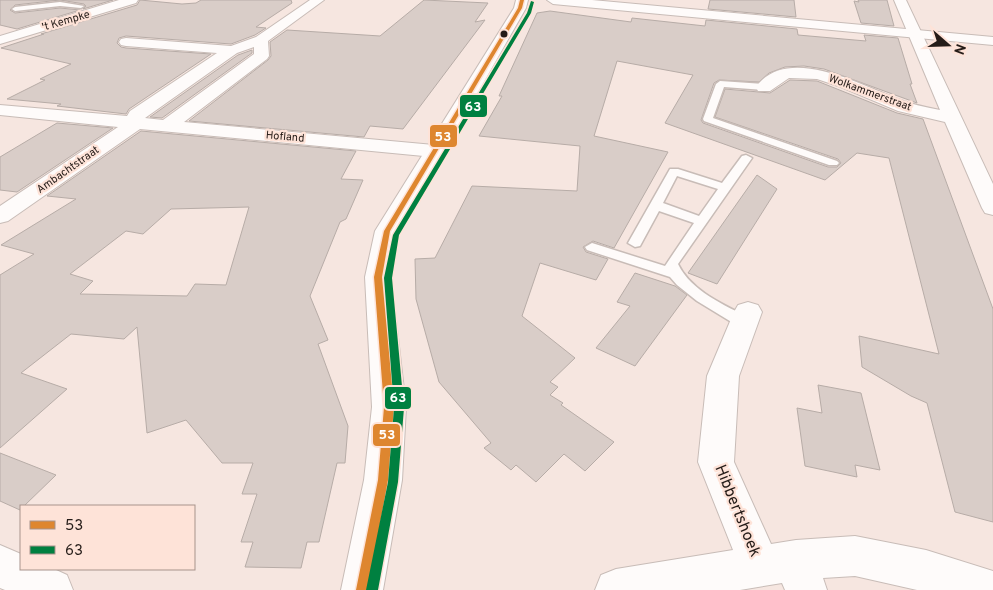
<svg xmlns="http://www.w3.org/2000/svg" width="993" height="590" viewBox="0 0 993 590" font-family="Overpass,sans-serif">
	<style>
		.building { fill: #d9cdc8; stroke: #b7aca7; fill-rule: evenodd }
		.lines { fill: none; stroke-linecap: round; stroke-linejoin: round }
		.service-casing { stroke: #c8bcb7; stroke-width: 3 }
		.minor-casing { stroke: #c8bcb7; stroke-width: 2 }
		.tertiary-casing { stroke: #c8bcb7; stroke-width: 2 }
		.secondary-casing { stroke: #c8bcb7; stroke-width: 2 }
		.service { fill: #fefbfa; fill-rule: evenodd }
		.minor { fill: #fefbfa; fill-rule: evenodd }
		.tertiary { fill: #fefbfa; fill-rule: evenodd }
		.secondary { fill: #fefbfa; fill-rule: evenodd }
		.bus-1-casing { stroke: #fee3d8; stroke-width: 3 }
		.bus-2-casing { stroke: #fee3d8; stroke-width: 3 }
		.bus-1 { fill: #de862f; fill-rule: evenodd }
		.bus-2 { fill: #008040; fill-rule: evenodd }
		.bus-dot { fill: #251c18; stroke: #fee3d8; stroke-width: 2 }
		.labels { text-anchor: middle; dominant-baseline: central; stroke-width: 4.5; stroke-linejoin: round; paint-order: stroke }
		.far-street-label { font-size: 11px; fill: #251c18; stroke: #fee3d8 }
		.near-street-label { font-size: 16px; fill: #251c18; stroke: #fee3d8 }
		.line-badge { stroke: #fee3d8; stroke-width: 2 }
		.badge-label { font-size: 14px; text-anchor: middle; font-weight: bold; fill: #fff }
	</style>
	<rect width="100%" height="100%" fill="#f6e6e0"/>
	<path class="building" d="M 0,0 L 113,0 L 83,9 L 86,6 L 84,4 L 60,0 L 15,5 L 10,10 L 15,13 L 60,8 L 80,10 L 17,29 L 0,25 Z
		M 140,0 L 182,4 L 196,3 L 201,0 L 291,0 L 292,3 L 256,27 L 266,28 L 255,35 L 231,44 L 126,36 L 119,38 L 117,43 L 121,47 L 126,48 L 211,54 L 129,109 L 126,114 L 57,106 L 61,104 L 7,99 L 45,80 L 40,79 L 71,64 L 1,48 L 44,34 L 41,34 L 137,5 Z
		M 424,0 L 488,3 L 475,22 L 485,20 L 403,129 L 370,126 L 364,137 L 189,121 L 268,60 L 271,56 L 270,42 L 287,30 L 380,36 Z
		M 710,0 L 794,0 L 796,17 L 708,9 Z
		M 858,0 L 887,0 L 894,26 L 861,23 L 854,1 L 859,2 Z
		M 550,11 L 631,22 L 632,18 L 705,26 L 706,20 L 797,29 L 798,35 L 866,41 L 864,35 L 898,38 L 912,84 L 910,84 L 917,103 L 824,69 L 804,66 L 785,67 L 769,73 L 759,82 L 719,80 L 714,83 L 701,120 L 703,123 L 828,167 L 837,167 L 841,163 L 838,159 L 715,117 L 725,89 L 770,93 L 790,80 L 817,81 L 897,113 L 923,119 L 993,309 L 993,522 L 955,512 L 927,403 L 911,396 L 862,367 L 859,336 L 939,354 L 889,158 L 857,153 L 825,180 L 665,123 L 693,75 L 617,61 L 594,136 L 668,152 L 614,248 L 593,241 L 583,247 L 586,252 L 608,259 L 596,280 L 540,263 L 522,316 L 575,358 L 550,382 L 558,387 L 550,395 L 563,403 L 561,405 L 614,442 L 585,471 L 564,454 L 536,482 L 516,465 L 511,470 L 484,448 L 491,443 L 439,382 L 416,299 L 415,259 L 435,258 L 472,186 L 577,191 L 580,146 L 479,136 L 502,96 L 499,96 L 537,13 Z
		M 252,50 L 252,53 L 162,118 L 150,117 L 238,55 Z
		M 57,123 L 113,128 L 17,192 L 0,190 L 0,157 Z
		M 141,131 L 356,151 L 341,179 L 363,180 L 346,219 L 340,222 L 310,296 L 328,340 L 318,344 L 348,426 L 345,463 L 337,463 L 319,542 L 307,542 L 301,568 L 245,567 L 253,542 L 241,542 L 257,494 L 242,494 L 253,463 L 222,463 L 186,420 L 147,433 L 137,327 L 124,339 L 71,334 L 21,373 L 67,389 L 0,448 L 0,275 L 34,254 L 1,245 L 76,199 L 47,196 ZM 249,207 L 226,285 L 195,284 L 187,296 L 80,294 L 93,281 L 70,274 L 126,231 L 143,234 L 171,209 Z
		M 757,175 L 777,189 L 717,284 L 688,273 Z
		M 635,273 L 675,286 L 687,295 L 635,366 L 596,348 L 630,306 L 617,302 Z
		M 818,385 L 861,393 L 880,470 L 855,465 L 857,477 L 805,466 L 797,408 L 822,413 Z
		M 0,453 L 56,475 L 24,506 L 21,506 L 20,510 L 0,501 Z"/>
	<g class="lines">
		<g class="service-casing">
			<path id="service" d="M 60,2 L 84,6 L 81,8 L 60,6 L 15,11 L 12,9 L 15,7 Z
				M 720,81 L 764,84 L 769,87 L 764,90 L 724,87 L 713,118 L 837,161 L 839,163 L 837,165 L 829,165 L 704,121 L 703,119 L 716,84 Z
				M 746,155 L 752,158 L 678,264 C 691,291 724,305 750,318 L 752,322 L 750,326 L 744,327 L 738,326 L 697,301 L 677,285 L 670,277 L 587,250 L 585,247 L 592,243 L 665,266 L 694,223 L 659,211 L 640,246 L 635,247 L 628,243 L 670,169 L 678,169 L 722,183 L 742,156 ZM 677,176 L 718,189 L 699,216 L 663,203 Z"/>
		</g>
		<g class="minor-casing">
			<path id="minor" d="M 119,0 L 138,0 L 136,3 L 0,44 L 0,36 Z
				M 310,0 L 324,0 L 268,41 L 269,56 L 267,59 L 184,122 L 434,145 L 441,147 L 444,151 L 441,155 L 434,157 L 140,129 L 8,221 L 0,223 L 0,206 L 118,127 L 0,115 L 0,105 L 127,116 L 130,111 L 217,53 L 126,46 L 121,45 L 119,42 L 121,39 L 126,38 L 231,46 L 256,37 ZM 254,47 L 254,54 L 163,120 L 145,118 L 237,53 Z
				M 894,0 L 906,0 L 993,184 L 993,215 L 985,213 L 982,208 L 945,122 L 898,111 L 841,87 L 817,79 L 789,78 L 770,91 L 758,91 L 756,87 C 786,44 860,84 895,98 C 910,104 925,107 940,110 Z
				M 748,302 L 758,305 L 762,312 L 739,376 L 734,462 L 771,544 L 796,540 L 855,536 L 926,550 L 993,571 L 993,590 L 917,590 L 855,576 L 823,578 L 827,590 L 785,590 L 782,583 L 740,590 L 595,590 L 601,575 L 616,569 L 733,550 L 698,462 L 707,376 L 734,312 L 738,305 Z
				M 0,545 L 21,554 L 21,569 L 54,569 L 67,575 L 73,590 L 5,590 L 0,588 Z"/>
		</g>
		<g class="tertiary-casing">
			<path id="tertiary" d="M 547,0 L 592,0 L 993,37 L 993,45 L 553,4 Z"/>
		</g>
		<g class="secondary-casing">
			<path id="secondary" d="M 516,0 L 528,0 L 526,8 L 399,231 L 391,277 L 406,407 L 402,480 L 383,590 L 341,590 L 364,480 L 372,407 L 365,277 L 375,231 L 514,8 Z"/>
		</g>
		<use href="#service" class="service"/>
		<use href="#minor" class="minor"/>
		<use href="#tertiary" class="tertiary"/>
		<use href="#secondary" class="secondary"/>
		<g class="bus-1-casing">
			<path id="bus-1" d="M 520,0 L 524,0 L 522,8 L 390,231 L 382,277 L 394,407 L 388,480 L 368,590 L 356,590 L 378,480 L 384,407 L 374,277 L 384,231 L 518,8 Z"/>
		</g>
		<g class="bus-2-casing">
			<path id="bus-2" d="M 531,1 L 534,2 L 531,13 L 399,235 L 392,278 L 404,408 L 398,482 L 378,590 L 366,590 L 388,482 L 394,408 L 384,278 L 393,235 L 527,13 Z"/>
		</g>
		<use href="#bus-1" class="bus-1"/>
		<use href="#bus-2" class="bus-2"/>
	</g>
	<circle class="bus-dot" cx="504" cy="34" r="4.5"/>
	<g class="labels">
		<g class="far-street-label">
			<text transform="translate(66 21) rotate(-16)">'t Kempke</text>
			<text transform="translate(870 93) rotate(20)">Wolkammerstraat</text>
			<text transform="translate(285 137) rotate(5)">Hofland</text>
			<text transform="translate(68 170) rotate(-35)">Ambachtstraat</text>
		</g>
		<g class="near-street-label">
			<text transform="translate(737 511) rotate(68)">Hibbertshoek</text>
		</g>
	</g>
	<g class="line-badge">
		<rect x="459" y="94" width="29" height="24" rx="5" fill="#008040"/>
		<rect x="429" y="124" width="29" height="24" rx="5" fill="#de862f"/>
		<rect x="384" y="386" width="28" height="24" rx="5" fill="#008040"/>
		<rect x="372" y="423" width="29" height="24" rx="5" fill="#de862f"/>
	</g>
	<g class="badge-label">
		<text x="473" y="111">63</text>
		<text x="443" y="141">53</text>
		<text x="398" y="402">63</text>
		<text x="387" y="439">53</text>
	</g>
	<rect x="20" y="505" width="175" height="65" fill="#fee3d8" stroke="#a7938b"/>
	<rect x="30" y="521" width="25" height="8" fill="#de862f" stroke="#a7938b"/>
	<text x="65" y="530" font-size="15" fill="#251c18">53</text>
	<rect x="30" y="546" width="25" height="8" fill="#008040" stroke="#a7938b"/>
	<text x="65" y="555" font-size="15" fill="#251c18">63</text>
	<g transform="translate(948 45) rotate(110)" stroke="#fee3d8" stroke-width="4" paint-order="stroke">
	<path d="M0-4L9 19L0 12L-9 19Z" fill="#251c18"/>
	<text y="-8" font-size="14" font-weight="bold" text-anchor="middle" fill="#251c18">N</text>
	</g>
</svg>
